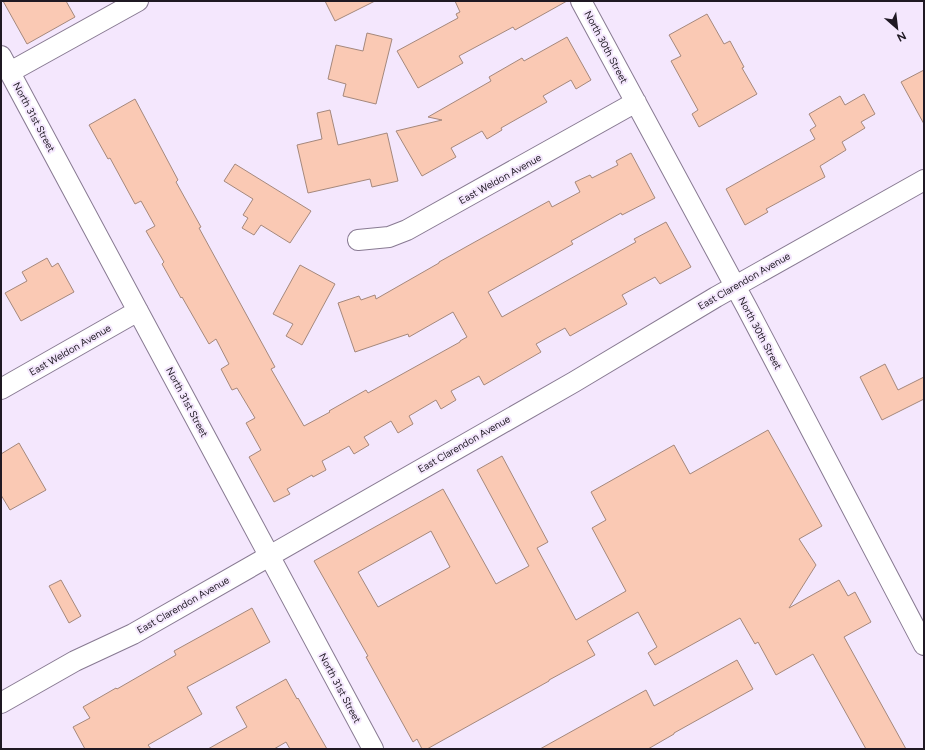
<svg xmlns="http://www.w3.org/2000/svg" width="925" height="750" viewBox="0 0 925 750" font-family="Figtree,sans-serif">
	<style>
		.building { fill: #fac9b4; stroke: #a5887c; fill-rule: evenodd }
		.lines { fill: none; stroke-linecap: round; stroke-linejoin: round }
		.minor-casing { stroke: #887a92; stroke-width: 22 }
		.minor { stroke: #fff; stroke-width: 20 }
		.labels { text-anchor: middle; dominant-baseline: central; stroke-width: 4; stroke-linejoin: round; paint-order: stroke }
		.street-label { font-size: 10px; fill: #1f1923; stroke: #f4e7fd }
	</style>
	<rect width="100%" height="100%" fill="#f4e7fd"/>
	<path class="building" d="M 3,1 L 66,1 L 75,17 L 27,44 Z
		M 325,1 L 375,1 L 335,21 Z
		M 455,1 L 567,1 L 515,30 L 513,27 L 459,56 L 463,63 L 418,88 L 397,51 L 458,18 L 456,14 L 460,12 Z
		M 707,14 L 724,44 L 730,41 L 744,67 L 742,68 L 757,94 L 699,127 L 692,114 L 698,110 L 671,61 L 681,56 L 669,35 Z
		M 367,33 L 392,39 L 376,104 L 343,96 L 346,84 L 328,79 L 336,45 L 363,51 Z
		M 567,37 L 591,80 L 576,89 L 571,80 L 543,96 L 547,102 L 501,128 L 502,130 L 487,139 L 482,131 L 451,148 L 456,157 L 422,176 L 396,131 L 442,120 L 428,117 L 491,81 L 489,77 L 522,58 L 524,61 Z
		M 924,70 L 924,124 L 901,82 Z
		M 864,94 L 875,114 L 861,122 L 865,128 L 842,142 L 846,150 L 820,166 L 825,177 L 766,209 L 768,212 L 745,225 L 726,189 L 815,139 L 810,130 L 816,126 L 809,114 L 840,96 L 845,105 Z
		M 135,99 L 178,180 L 176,182 L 201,227 L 199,228 L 275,367 L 271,369 L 304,426 L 330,412 L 329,411 L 366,390 L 368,393 L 460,342 L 460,341 L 467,337 L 453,312 L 409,337 L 408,334 L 355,352 L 338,303 L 359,296 L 361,300 L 375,295 L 376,299 L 439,263 L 439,262 L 473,243 L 549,201 L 552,207 L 580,192 L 575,182 L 590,175 L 592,178 L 618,165 L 616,161 L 631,153 L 655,198 L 622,215 L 621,213 L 571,241 L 573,244 L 488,292 L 502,317 L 636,242 L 634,239 L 666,222 L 691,267 L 660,284 L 655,277 L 622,295 L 627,304 L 570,336 L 565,328 L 536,344 L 541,352 L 484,385 L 479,376 L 451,391 L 456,400 L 441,409 L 436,400 L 409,416 L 413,424 L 398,433 L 391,421 L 364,437 L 369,445 L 354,454 L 349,446 L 322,461 L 326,470 L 313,477 L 312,475 L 287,489 L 290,494 L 274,502 L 249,457 L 261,450 L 246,423 L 255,418 L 237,388 L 232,390 L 221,369 L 229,364 L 216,339 L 209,344 L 182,297 L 181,298 L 162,264 L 164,262 L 146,231 L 155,226 L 141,201 L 135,204 L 110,158 L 108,159 L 89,125 Z
		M 330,110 L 338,145 L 387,133 L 398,181 L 372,187 L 370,179 L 308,193 L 297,145 L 322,139 L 317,113 Z
		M 235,164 L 311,211 L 290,243 L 261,225 L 254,235 L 242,228 L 248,218 L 243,215 L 253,199 L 224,181 Z
		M 47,258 L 52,267 L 58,263 L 74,292 L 21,321 L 5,293 L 27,281 L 22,272 Z
		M 300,265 L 335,284 L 302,345 L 286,336 L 293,324 L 273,314 Z
		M 885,364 L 898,390 L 924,377 L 924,399 L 882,420 L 860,377 Z
		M 768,430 L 822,526 L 799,539 L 816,565 L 789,608 L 839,580 L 848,596 L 855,592 L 871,622 L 844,637 L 906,749 L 866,749 L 813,654 L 776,675 L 758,642 L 755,644 L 740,618 L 655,665 L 648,653 L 657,647 L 638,612 L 587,641 L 595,655 L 549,680 L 549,681 L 427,749 L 422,749 L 417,739 L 413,742 L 366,657 L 368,656 L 314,561 L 443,489 L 496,584 L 529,566 L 477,470 L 502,456 L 548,542 L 537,548 L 576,620 L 626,591 L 592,528 L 606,520 L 591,492 L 674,445 L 690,474 ZM 431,531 L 450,567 L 378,607 L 358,572 Z
		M 19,443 L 46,490 L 10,510 L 1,495 L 1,454 Z
		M 61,580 L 81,616 L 69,623 L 49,586 Z
		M 252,608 L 270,642 L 187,687 L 202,714 L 148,745 L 151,749 L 85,749 L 73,727 L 90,718 L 83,707 L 116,688 L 117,689 L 176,655 L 174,651 Z
		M 737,660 L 753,689 L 674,733 L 674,734 L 648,749 L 540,749 L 646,690 L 654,706 Z
		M 286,679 L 297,699 L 298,698 L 327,749 L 290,749 L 286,742 L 274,749 L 208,749 L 247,727 L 236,707 Z"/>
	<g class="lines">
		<g class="minor-casing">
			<path id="minor" d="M 581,1 L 747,308 L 924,645
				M 1,56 L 373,749
				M 10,72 L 138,1
				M 358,240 L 389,237 L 407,230 L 636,102
				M 1,389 L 138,311
				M 1,703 L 75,661 L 133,634 L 574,382 L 716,297 L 924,180"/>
		</g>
		<use href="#minor" class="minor"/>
	</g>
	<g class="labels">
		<g class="street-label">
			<text transform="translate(606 47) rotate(62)">North 30th Street</text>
			<text transform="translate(34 117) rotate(62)">North 31st Street</text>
			<text transform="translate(500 179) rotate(-29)">East Weldon Avenue</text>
			<text transform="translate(744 281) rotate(-30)">East Clarendon Avenue</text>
			<text transform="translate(760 333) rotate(62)">North 30th Street</text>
			<text transform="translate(70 350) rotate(-30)">East Weldon Avenue</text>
			<text transform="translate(187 402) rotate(62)">North 31st Street</text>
			<text transform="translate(464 444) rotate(-30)">East Clarendon Avenue</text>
			<text transform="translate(183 605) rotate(-30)">East Clarendon Avenue</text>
			<text transform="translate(340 688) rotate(62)">North 31st Street</text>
		</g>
	</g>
	<rect width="925" height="750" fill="none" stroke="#1f1923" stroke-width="4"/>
	<g transform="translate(897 28) rotate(152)" stroke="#f4e7fd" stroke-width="3" paint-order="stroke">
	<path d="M0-3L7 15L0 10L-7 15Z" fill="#1f1923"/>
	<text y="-6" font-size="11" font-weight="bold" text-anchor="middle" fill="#1f1923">N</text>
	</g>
</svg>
